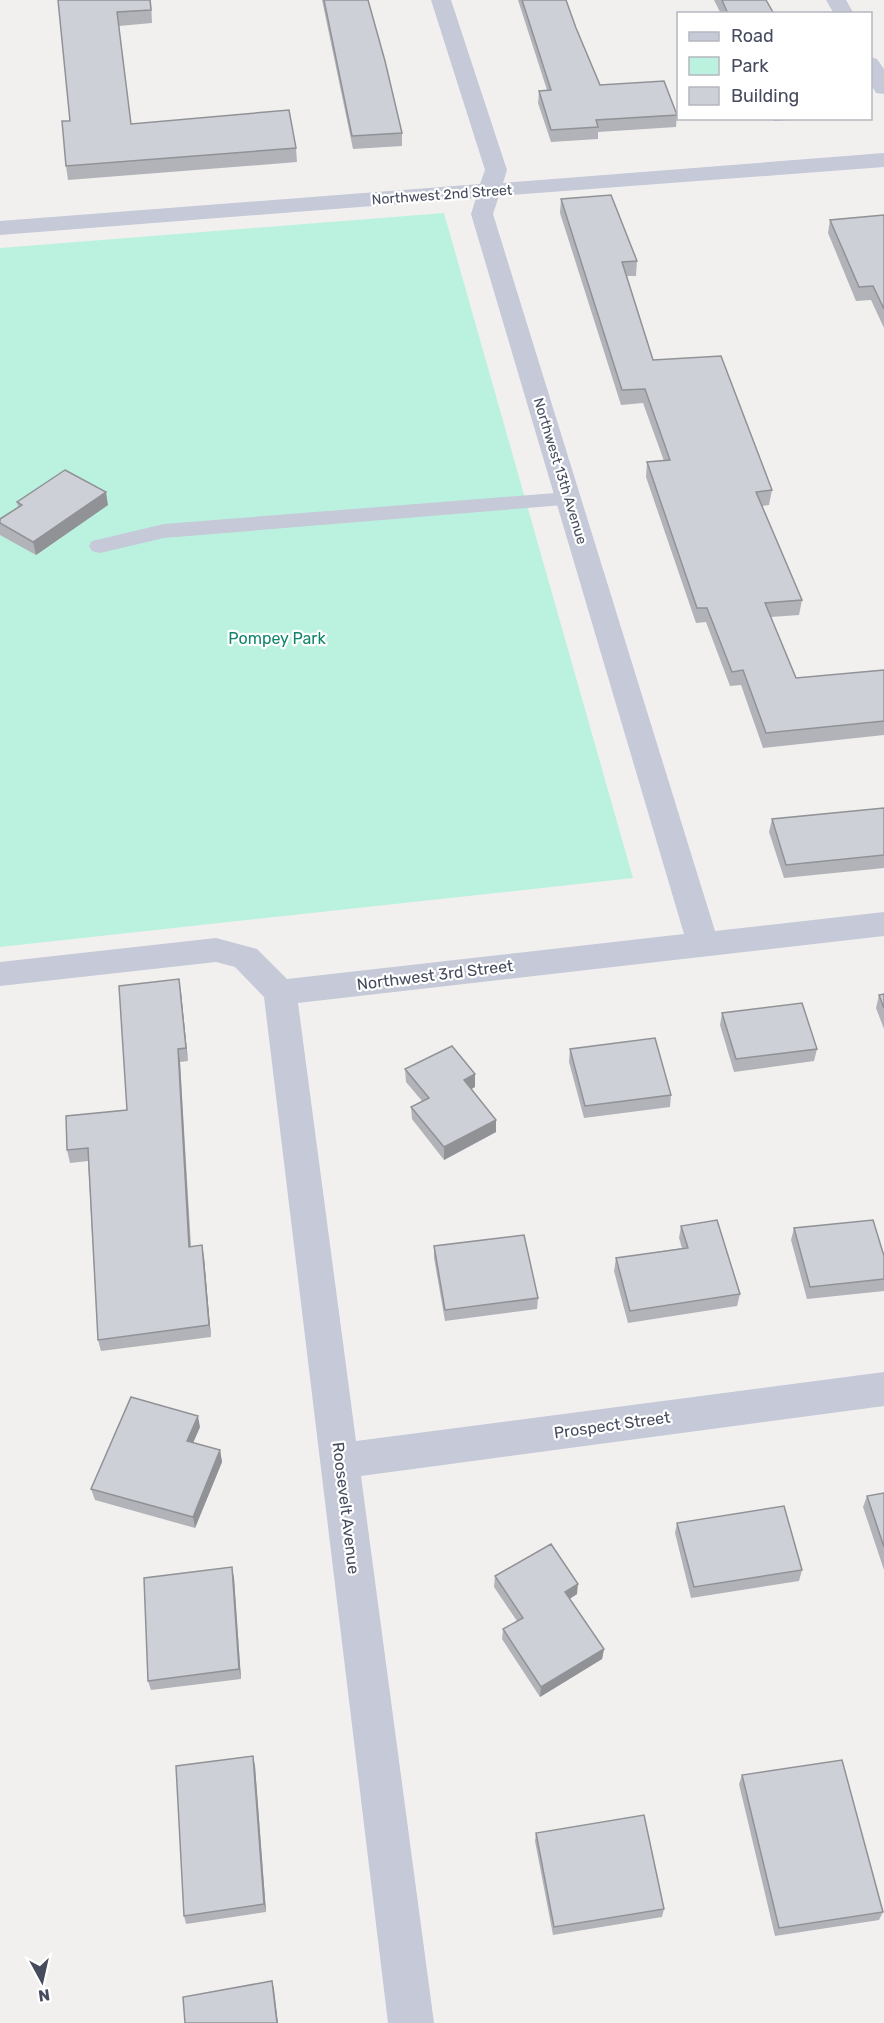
<svg xmlns="http://www.w3.org/2000/svg" width="884" height="2023" viewBox="0 0 884 2023" font-family="Rubik,sans-serif">
	<style>
		.green { fill: #bbf2df }
		.lines { fill: none; stroke-linecap: round; stroke-linejoin: round }
		.service { fill: #c5c9d8; fill-rule: evenodd }
		.minor { fill: #c5c9d8; fill-rule: evenodd }
		.wall { fill: #b1b3b9 }
		.shaded-wall { fill: #909296 }
		.building { fill: #ced0d7; stroke: #909296; stroke-width: 1.5 }
		.labels { text-anchor: middle; dominant-baseline: central; stroke-width: 4.5; stroke-linejoin: round; paint-order: stroke }
		.far-street-label { font-size: 14px; fill: #464c5e; stroke: #fff }
		.park-label { font-size: 16px; fill: #11856b; stroke: #fff }
		.street-label { font-size: 16px; fill: #464c5e; stroke: #fff }
	</style>
	<rect width="100%" height="100%" fill="#f2f0ef"/>
	<path class="green" d="M 444,213 L 633,878 L 0,947 L 0,248 Z"/>
	<g class="lines">
		<path class="service" d="M 568,492 L 576,494 L 579,499 L 576,504 L 164,538 L 100,553 L 92,551 L 89,546 L 92,541 L 164,524 Z"/>
		<path class="minor" d="M 431,0 L 451,0 L 507,170 L 503,183 L 884,153 L 884,167 L 499,196 L 493,214 L 715,931 L 884,912 L 884,936 L 298,1003 L 356,1441 L 884,1372 L 884,1406 L 361,1476 L 434,2023 L 388,2023 L 264,997 L 235,967 L 216,962 L 0,986 L 0,962 L 216,938 L 257,949 L 287,979 L 684,934 L 471,214 L 476,198 L 0,235 L 0,221 L 480,184 L 485,170 Z
			M 826,0 L 846,0 L 854,14 L 834,14 Z
			M 870,57 L 877,59 L 884,69 L 884,94 L 876,93 L 870,83 Z"/>
	</g>
	<path class="wall" d="M 58,0 L 151,0 L 152,23 L 119,26 L 131,124 L 296,148 L 297,162 L 68,180 L 66,166 L 70,121 Z
		M 322,0 L 368,0 L 402,133 L 402,146 L 353,149 Z
		M 518,0 L 566,0 L 576,28 L 600,85 L 677,115 L 676,127 L 598,132 L 598,139 L 551,142 L 538,103 L 539,91 L 547,90 Z
		M 714,0 L 766,0 L 774,14 L 721,14 Z
		M 773,118 L 818,118 L 774,121 Z
		M 561,199 L 637,261 L 636,276 L 627,276 L 653,360 L 772,490 L 769,505 L 762,506 L 802,600 L 799,615 L 771,617 L 796,678 L 884,670 L 884,735 L 763,748 L 741,685 L 730,686 L 706,622 L 696,623 L 646,477 L 647,462 L 664,461 L 643,403 L 621,405 L 560,213 Z
		M 884,215 L 884,328 L 871,300 L 856,301 L 828,233 L 830,220 Z
		M 17,502 L 108,505 L 36,555 L 0,535 L 0,519 L 18,507 Z
		M 884,808 L 884,868 L 784,878 L 769,832 L 772,819 Z
		M 181,992 L 188,1061 L 180,1062 L 191,1246 L 204,1257 L 211,1337 L 101,1351 L 98,1340 L 88,1161 L 70,1163 L 67,1150 L 127,1110 Z
		M 884,994 L 884,1029 L 876,1008 L 879,995 Z
		M 722,1013 L 817,1049 L 814,1061 L 734,1072 L 720,1025 Z
		M 570,1049 L 671,1095 L 670,1107 L 584,1118 L 569,1062 Z
		M 405,1069 L 475,1074 L 475,1087 L 471,1089 L 496,1120 L 496,1132 L 444,1160 L 412,1119 L 411,1107 L 422,1101 L 406,1082 Z
		M 681,1226 L 740,1294 L 737,1306 L 628,1323 L 614,1271 L 616,1258 L 682,1248 L 679,1238 Z
		M 794,1228 L 884,1256 L 884,1291 L 807,1299 L 791,1240 Z
		M 434,1246 L 538,1298 L 537,1309 L 445,1321 L 434,1258 Z
		M 200,1427 L 193,1443 L 220,1450 L 222,1462 L 195,1528 L 95,1500 L 91,1489 Z
		M 884,1493 L 884,1570 L 863,1507 L 867,1496 Z
		M 677,1523 L 802,1570 L 799,1581 L 691,1598 L 675,1533 Z
		M 495,1576 L 577,1594 L 570,1599 L 604,1649 L 602,1659 L 540,1697 L 502,1639 L 503,1629 L 517,1621 L 494,1587 Z
		M 234,1578 L 241,1679 L 151,1690 L 148,1681 Z
		M 255,1766 L 266,1912 L 186,1924 L 184,1916 Z
		M 742,1775 L 883,1912 L 879,1920 L 775,1936 L 739,1784 Z
		M 536,1833 L 664,1909 L 662,1917 L 553,1935 L 535,1841 Z"/>
	<path class="shaded-wall" d="M 106,492 L 108,505 L 36,555 L 33,542 Z
		M 179,979 L 181,992 L 188,1061 L 186,1048 Z
		M 178,1049 L 180,1062 L 191,1259 L 189,1247 Z
		M 475,1074 L 475,1087 L 464,1093 L 464,1080 Z
		M 496,1120 L 496,1132 L 444,1160 L 444,1147 Z
		M 202,1245 L 204,1257 L 211,1337 L 209,1325 Z
		M 198,1416 L 200,1427 L 189,1452 L 187,1441 Z
		M 220,1450 L 222,1462 L 195,1528 L 193,1517 Z
		M 232,1567 L 234,1578 L 241,1679 L 239,1669 Z
		M 578,1584 L 577,1594 L 564,1602 L 565,1592 Z
		M 604,1649 L 602,1659 L 540,1697 L 541,1687 Z
		M 253,1756 L 255,1766 L 266,1912 L 264,1904 Z
		M 272,1981 L 274,1989 L 278,2023 L 277,2023 Z"/>
	<path class="building" d="M 58,0 L 150,0 L 151,10 L 117,12 L 131,124 L 289,110 L 296,148 L 66,166 L 62,121 L 70,121 Z
		M 324,0 L 368,0 L 385,61 L 402,133 L 352,136 Z
		M 522,0 L 566,0 L 576,28 L 600,85 L 664,81 L 677,115 L 596,120 L 598,127 L 551,130 L 539,91 L 551,90 Z
		M 722,0 L 766,0 L 774,14 L 728,14 Z
		M 611,195 L 637,261 L 622,262 L 653,360 L 721,356 L 772,490 L 756,492 L 802,600 L 765,603 L 796,678 L 884,670 L 884,721 L 766,733 L 743,670 L 732,672 L 707,608 L 697,608 L 647,462 L 670,460 L 645,389 L 622,390 L 561,199 Z
		M 884,215 L 884,309 L 873,286 L 859,287 L 830,220 Z
		M 65,470 L 106,492 L 33,542 L 0,523 L 0,519 L 22,505 L 17,502 Z
		M 884,808 L 884,855 L 786,865 L 772,819 Z
		M 179,979 L 186,1048 L 178,1049 L 189,1247 L 202,1245 L 209,1325 L 98,1340 L 88,1148 L 67,1150 L 66,1116 L 127,1110 L 119,986 Z
		M 884,994 L 884,1008 L 879,995 Z
		M 802,1003 L 817,1049 L 736,1059 L 722,1013 Z
		M 655,1038 L 671,1095 L 585,1106 L 570,1049 Z
		M 452,1046 L 475,1074 L 464,1080 L 496,1120 L 444,1147 L 411,1107 L 429,1098 L 405,1069 Z
		M 717,1220 L 740,1294 L 630,1311 L 616,1258 L 688,1248 L 681,1226 Z
		M 873,1220 L 884,1256 L 884,1279 L 810,1287 L 794,1228 Z
		M 524,1235 L 538,1298 L 445,1310 L 434,1246 Z
		M 131,1397 L 198,1416 L 187,1441 L 220,1450 L 193,1517 L 91,1489 Z
		M 884,1493 L 884,1547 L 867,1496 Z
		M 784,1506 L 802,1570 L 694,1587 L 677,1523 Z
		M 551,1544 L 578,1584 L 565,1592 L 604,1649 L 541,1687 L 503,1629 L 523,1618 L 495,1576 Z
		M 232,1567 L 239,1669 L 148,1681 L 144,1578 Z
		M 253,1756 L 264,1904 L 184,1916 L 176,1766 Z
		M 842,1760 L 883,1912 L 779,1928 L 742,1775 Z
		M 644,1815 L 664,1909 L 554,1927 L 536,1833 Z
		M 272,1981 L 277,2023 L 185,2023 L 183,1997 Z"/>
	<g class="labels">
		<g class="far-street-label">
			<text transform="translate(442 195) rotate(-4)">Northwest 2nd Street</text>
			<text transform="translate(560 471) rotate(73)">Northwest 13th Avenue</text>
		</g>
		<g class="park-label">
			<text x="277" y="638">Pompey Park</text>
		</g>
		<g class="street-label">
			<text transform="translate(435 975) rotate(-7)">Northwest 3rd Street</text>
			<text transform="translate(612 1425) rotate(-8)">Prospect Street</text>
			<text transform="translate(346 1508) rotate(83)">Roosevelt Avenue</text>
		</g>
	</g>
	<rect x="677" y="12" width="195" height="108" fill="#ffffff" stroke="#b5b7bf" stroke-width="1.5"/>
	<rect x="689" y="32" width="30" height="9" fill="#c5c9d8" stroke="#b5b7bf" stroke-width="1.5"/>
	<text x="731" y="42" font-size="18" fill="#464c5e">Road</text>
	<rect x="689" y="57" width="30" height="18" fill="#bbf2df" stroke="#b5b7bf" stroke-width="1.5"/>
	<text x="731" y="72" font-size="18" fill="#464c5e">Park</text>
	<rect x="689" y="87" width="30" height="18" fill="#ced0d7" stroke="#b5b7bf" stroke-width="1.5"/>
	<text x="731" y="102" font-size="18" fill="#464c5e">Building</text>
	<g transform="translate(42 1981) rotate(172)" stroke="#ffffff" stroke-width="4.5" paint-order="stroke">
	<path d="M0-4.5L10 22L0 15L-10 22Z" fill="#464c5e"/>
	<text y="-9" font-size="16" font-weight="bold" text-anchor="middle" fill="#464c5e">N</text>
	</g>
</svg>
